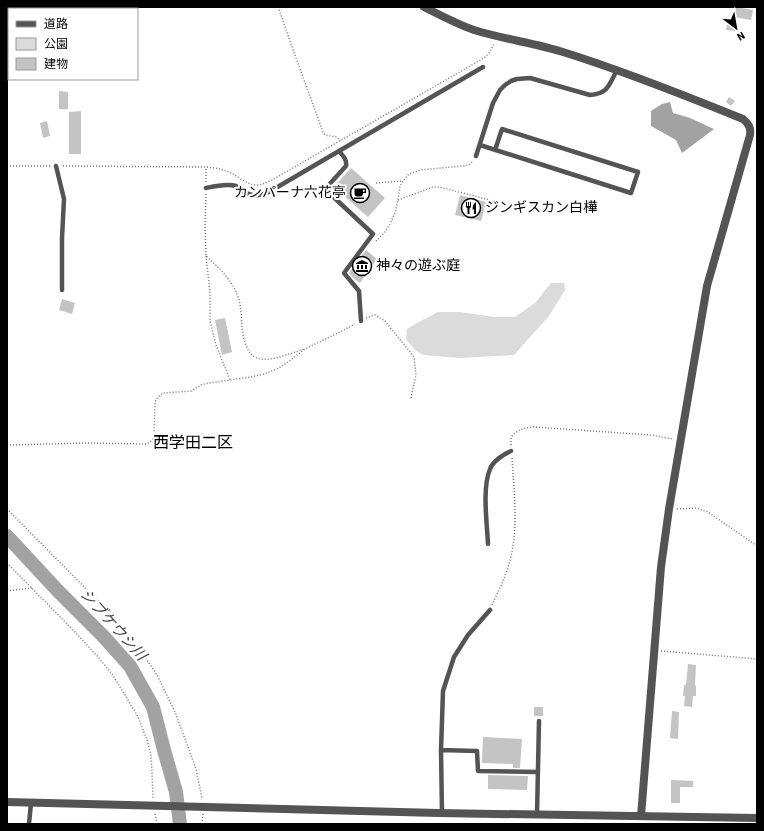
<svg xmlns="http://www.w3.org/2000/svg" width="764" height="831" viewBox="0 0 764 831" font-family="'Source Sans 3','Noto Sans JP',sans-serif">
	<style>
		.green { fill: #dbdbdb }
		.water { fill: #a2a2a2 }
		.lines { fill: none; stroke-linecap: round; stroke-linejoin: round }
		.river { stroke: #a2a2a2; stroke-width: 14 }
		.building { fill: #c4c4c4 }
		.path { stroke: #767676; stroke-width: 1.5; stroke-dasharray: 1 2; stroke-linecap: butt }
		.service { stroke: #545454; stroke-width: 4.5 }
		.tertiary { stroke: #545454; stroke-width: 8 }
		.labels { text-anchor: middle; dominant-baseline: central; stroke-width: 4; stroke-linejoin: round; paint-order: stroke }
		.poi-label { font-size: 14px; fill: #000; stroke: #fff; text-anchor: start }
		.water-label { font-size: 15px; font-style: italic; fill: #434343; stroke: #fff }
		.quarter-label { font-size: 16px; fill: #000; stroke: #fff }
	</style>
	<rect width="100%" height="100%" fill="#fff"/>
	<path class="green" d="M 551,283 L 564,283 L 565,290 L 549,316 L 514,355 L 459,358 L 424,355 L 416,351 L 406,339 L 407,329 L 417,323 L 438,312 L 460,312 L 494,317 L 515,317 L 535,303 Z"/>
	<path class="water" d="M 670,102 L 673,113 L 690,118 L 714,129 L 682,153 L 676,140 L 651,126 L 651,111 L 662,104 Z"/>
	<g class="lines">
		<path class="river" d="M 7,536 L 58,591 L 104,637 L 130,666 L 153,707 L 164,750 L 176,792 L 180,824"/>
	</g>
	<path class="building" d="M 736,7 L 753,10 L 751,20 L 734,17 Z
		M 728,19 L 737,20 L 735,31 L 726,30 Z
		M 59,91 L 68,92 L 68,109 L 59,109 Z
		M 729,97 L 735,101 L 731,106 L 726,102 Z
		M 81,111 L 81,154 L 69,154 L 69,112 Z
		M 47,121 L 50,136 L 43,138 L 40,123 Z
		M 351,168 L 385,198 L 368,217 L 334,187 Z
		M 460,195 L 486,202 L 481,221 L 455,215 Z
		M 366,250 L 377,259 L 360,283 L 353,278 L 349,273 Z
		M 62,299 L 75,303 L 72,314 L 59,310 Z
		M 225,318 L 232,352 L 222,355 L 215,320 Z
		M 688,664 L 696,665 L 695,685 L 696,686 L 696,696 L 693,696 L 692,707 L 684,706 L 685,696 L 683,696 L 684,685 L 686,685 Z
		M 534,707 L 543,707 L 543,716 L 534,716 Z
		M 672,711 L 679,712 L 678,739 L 670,738 Z
		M 483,737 L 522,739 L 520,768 L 513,768 L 513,764 L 482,763 Z
		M 488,775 L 528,776 L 527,790 L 488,789 Z
		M 671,780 L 693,781 L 693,787 L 680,787 L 680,803 L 671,803 Z"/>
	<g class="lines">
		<path class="path" d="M 278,7 L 296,58 L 323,132 L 325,135 L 337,137 L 340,141
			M 7,166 L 51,166
			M 63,166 L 206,167 C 215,168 223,169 231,173 C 239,177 247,185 257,185 C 262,185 267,182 272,180 L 484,58 L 489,53 L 494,44
			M 206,182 L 206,168
			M 376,183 L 403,181
			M 206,194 L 205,224 L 206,256 C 218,267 231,279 237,294 C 241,302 241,316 242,325 C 242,333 246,351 253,356 C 265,365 291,353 304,349
			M 398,200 L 433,187 L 439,187 L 490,200
			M 376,241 L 384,233 L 390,224 L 395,213 L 398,200 L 400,186 L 403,181 L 409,174 L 420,170 L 463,166 L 469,165 L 473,161
			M 206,256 L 210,292 L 210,321 L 216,345 L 230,380
			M 366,318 L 375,315 L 385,321 L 414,357 L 416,375 L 411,398
			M 7,445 L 89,443 L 146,444 L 150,442 L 154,438 L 155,402 L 158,397 L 163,393 L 191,391 L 201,385 L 209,383 L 251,377 L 264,374 L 279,368 L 288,362 L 305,349 L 342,331 L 355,324
			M 511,445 L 511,437 C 518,429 524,428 534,427 L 651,435 L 673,439
			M 7,509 L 106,609 L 133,641 L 145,657 L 157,675 L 175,712 L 196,769 L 202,798
			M 677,509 L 697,508 L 708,512 L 757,546
			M 7,563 L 75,632 L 99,658 L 112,674 L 125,695 L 138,717 L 147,740 L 151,755 L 152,772 L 153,798
			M 7,591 L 32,588
			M 492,605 C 497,594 502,584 506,573 C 520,536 514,495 512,456
			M 661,651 L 757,659
			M 155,814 L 157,824
			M 202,824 L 203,814"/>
		<path class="service" d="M 480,145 C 530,161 581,177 631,193 L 638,172 L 502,129 L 495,150
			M 339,151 L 483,67
			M 476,156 L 493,103 L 500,90 L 505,85 L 511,81 L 517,79 L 530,78 L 590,95 C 608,94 609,85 617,70
			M 56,166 L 64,199 L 62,238 L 62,290
			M 206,188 C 215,186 227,183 236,186 C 238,187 241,190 244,192 C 253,197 259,196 269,192 L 339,151 C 343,156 347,159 346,166 L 325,189 L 373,234 L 344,273 L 359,291 L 361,321
			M 488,544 C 487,523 482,488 490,469 C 493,461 504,454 511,451
			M 441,750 L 477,751 L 478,771 L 538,772
			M 442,813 L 441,750 L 443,691 L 454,657 L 468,635 L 490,610
			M 537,815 L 539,721
			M 29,824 L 31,803"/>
		<path class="tertiary" d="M 424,7 C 440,15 457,24 474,30 C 503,39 534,43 563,52 C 624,71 684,95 743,119 C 749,124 751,128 750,135 L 707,286 L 669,509 L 661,567 L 641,816
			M 7,802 L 438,813 L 757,818"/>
	</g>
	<defs>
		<g id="cafe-ring" transform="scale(1)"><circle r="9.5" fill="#fff" stroke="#000" stroke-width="1.5"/><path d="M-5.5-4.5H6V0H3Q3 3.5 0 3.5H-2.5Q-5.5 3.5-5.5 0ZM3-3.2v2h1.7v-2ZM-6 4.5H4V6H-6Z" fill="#000"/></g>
		<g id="restaurant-ring" transform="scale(1)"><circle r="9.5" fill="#fff" stroke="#000" stroke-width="1.5"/><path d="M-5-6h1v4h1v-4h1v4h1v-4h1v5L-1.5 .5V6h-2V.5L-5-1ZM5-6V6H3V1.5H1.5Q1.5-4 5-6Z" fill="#000"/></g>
		<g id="museum-ring" transform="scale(1)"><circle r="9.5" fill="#fff" stroke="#000" stroke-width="1.5"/><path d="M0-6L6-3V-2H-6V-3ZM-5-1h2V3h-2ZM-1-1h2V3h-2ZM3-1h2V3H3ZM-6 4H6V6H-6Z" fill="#000"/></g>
	</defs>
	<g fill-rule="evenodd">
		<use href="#cafe-ring" x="360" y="193"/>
		<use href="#restaurant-ring" x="471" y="208"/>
		<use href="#museum-ring" x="362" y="266"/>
	</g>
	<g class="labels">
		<g class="poi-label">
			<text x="346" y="193" text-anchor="end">カンパーナ六花亭</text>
			<text x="485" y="208">ジンギスカン白樺</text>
			<text x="376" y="266">神々の遊ぶ庭</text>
		</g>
		<g class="water-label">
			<text transform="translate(113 625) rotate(48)">シブケウシ川</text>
		</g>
		<g class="quarter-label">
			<text x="193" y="443">西学田二区</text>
		</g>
	</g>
	<rect width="764" height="831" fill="none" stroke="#000000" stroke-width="16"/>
	<rect x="8" y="8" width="130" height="72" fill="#ffffff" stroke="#999999"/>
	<rect x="16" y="21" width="20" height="6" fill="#545454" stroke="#999999"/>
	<text x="44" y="28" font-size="12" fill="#000000">道路</text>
	<rect x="16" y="38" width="20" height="12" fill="#dbdbdb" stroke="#999999"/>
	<text x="44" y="48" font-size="12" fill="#000000">公園</text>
	<rect x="16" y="58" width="20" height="12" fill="#c4c4c4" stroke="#999999"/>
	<text x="44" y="68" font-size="12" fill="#000000">建物</text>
	<g transform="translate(736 28) rotate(149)" stroke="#ffffff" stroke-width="3" paint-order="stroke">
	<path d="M0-3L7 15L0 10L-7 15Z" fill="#000000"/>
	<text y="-6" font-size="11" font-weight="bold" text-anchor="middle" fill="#000000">N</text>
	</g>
</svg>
